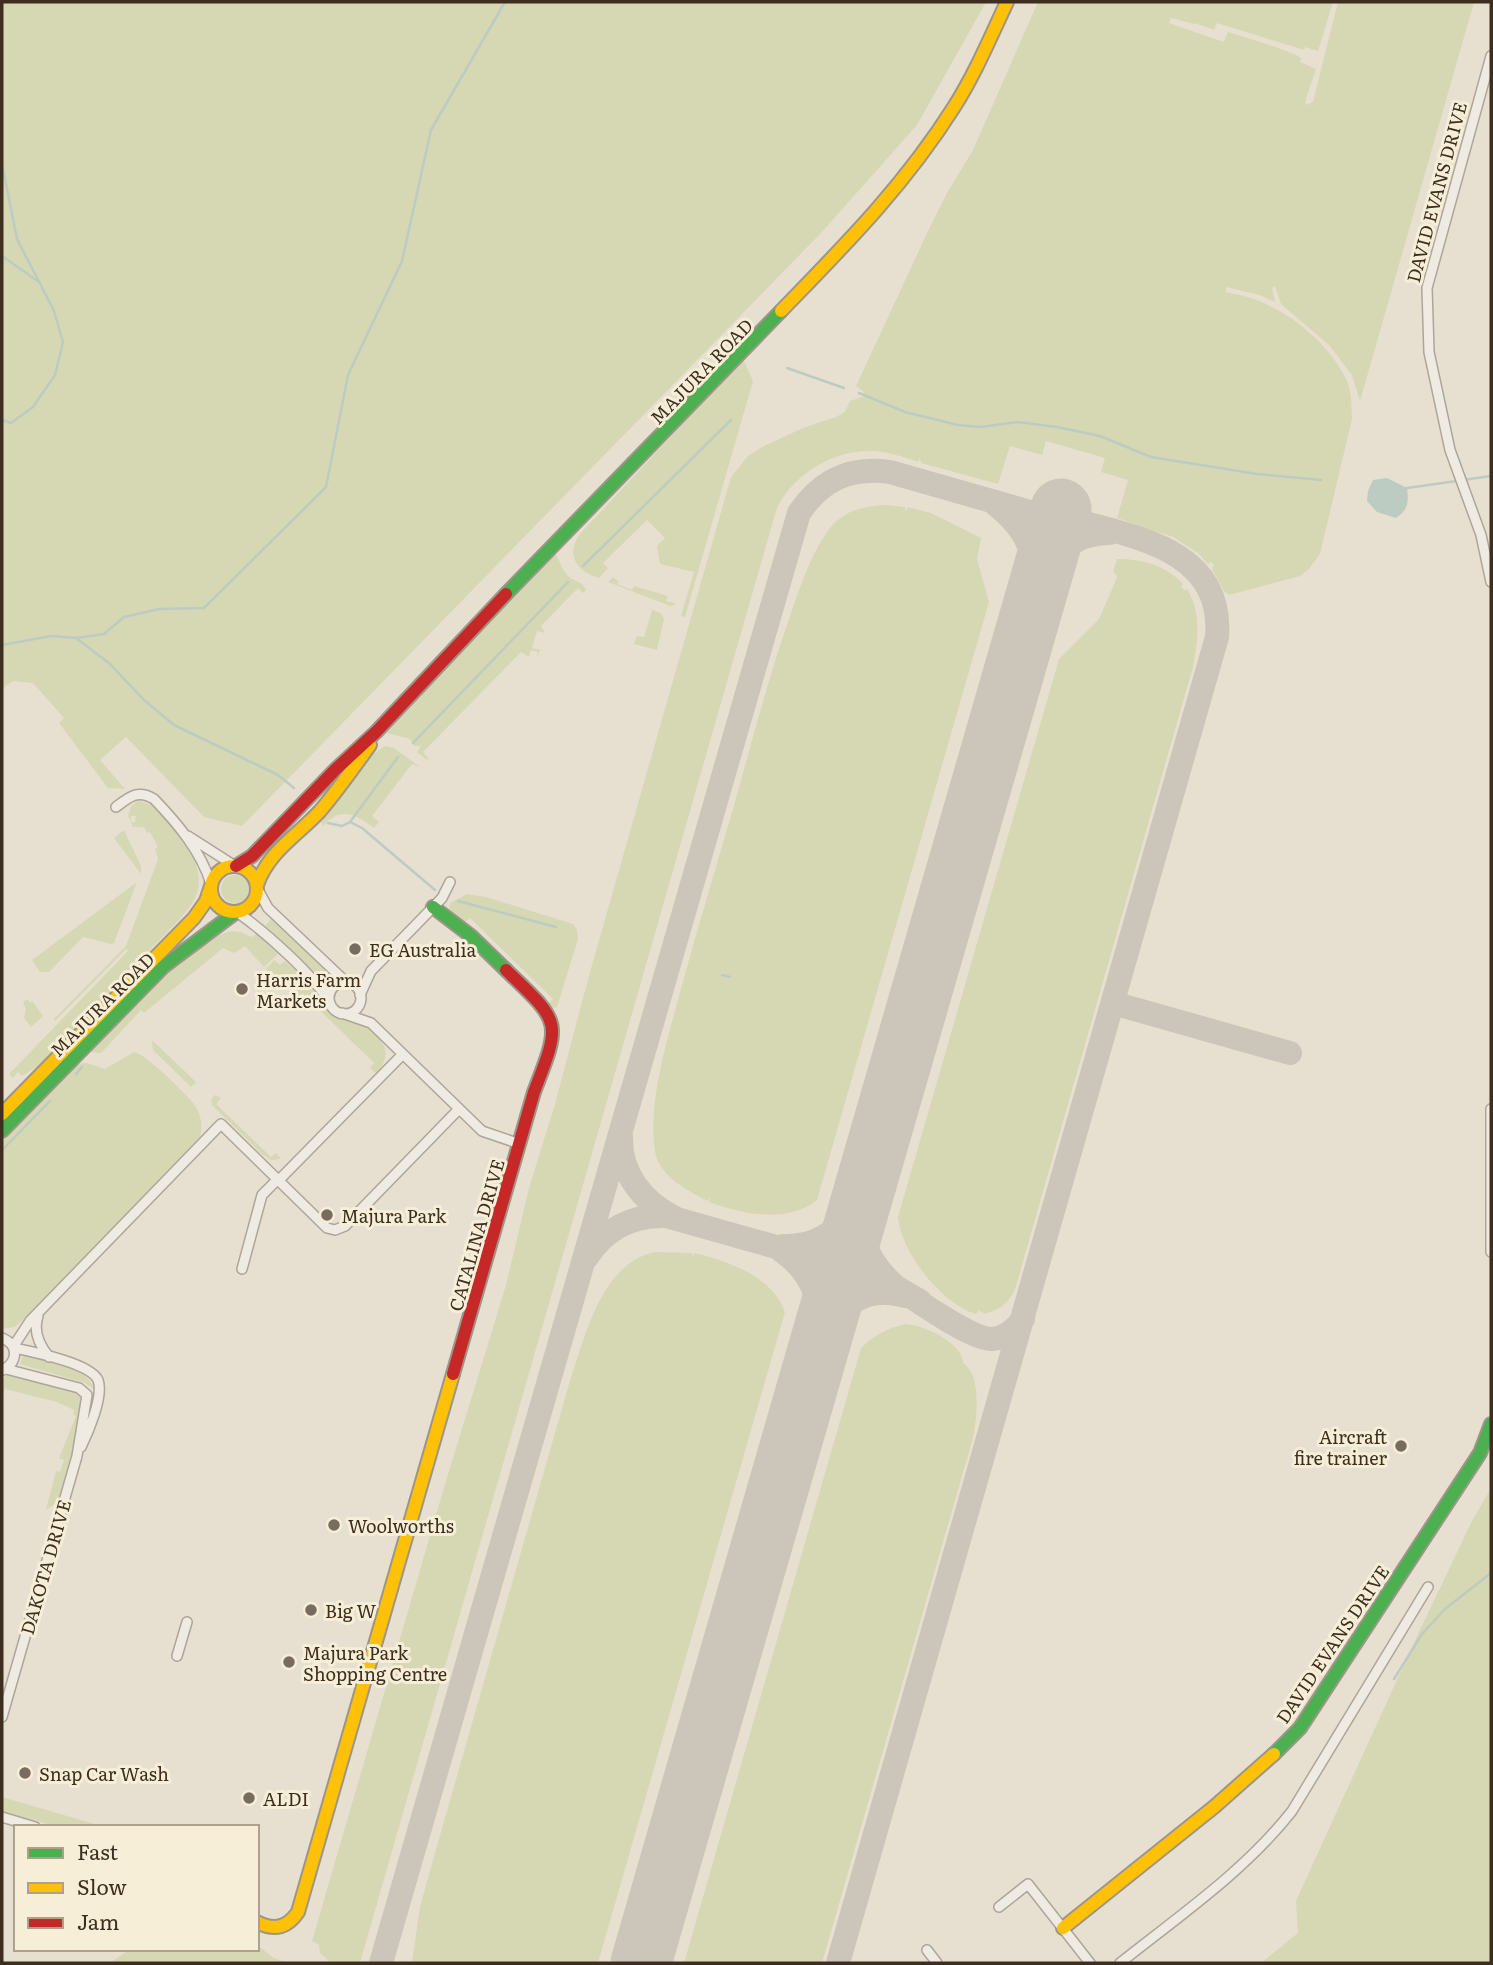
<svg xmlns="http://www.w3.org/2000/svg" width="1493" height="1965" viewBox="0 0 1493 1965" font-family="Literata,serif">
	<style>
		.green { fill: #d6d7b3 }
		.water { fill: #bcccc2 }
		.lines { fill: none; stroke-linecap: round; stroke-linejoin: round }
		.stream { stroke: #bcccc2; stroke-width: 2.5 }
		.taxiway { stroke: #cbc5ba; stroke-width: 24 }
		.runway { stroke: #cbc5ba; stroke-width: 61 }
		.street-casing { stroke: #ada599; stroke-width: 12 }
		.fast-casing { stroke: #9c958a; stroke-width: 16 }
		.slow-casing { stroke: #9c958a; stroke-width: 16 }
		.jam-casing { stroke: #9c958a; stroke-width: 16 }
		.street { stroke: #efebe3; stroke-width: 9 }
		.fast { stroke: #4caf50; stroke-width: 12 }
		.slow { stroke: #ffc107; stroke-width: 12 }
		.jam { stroke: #c62828; stroke-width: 12 }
		.poi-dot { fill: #786c5e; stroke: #f7eed8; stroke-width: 2.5 }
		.labels { text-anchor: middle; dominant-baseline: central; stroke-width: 6; stroke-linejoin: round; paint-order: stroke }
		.street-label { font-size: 18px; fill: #3d2e20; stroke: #f7eed8 }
		.poi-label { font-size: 18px; fill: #3d2e20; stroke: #f7eed8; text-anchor: start }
	</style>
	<rect width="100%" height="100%" fill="#e7e0d1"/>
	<path class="green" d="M 2,2 L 986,2 L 917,125 L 821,233 L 242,826 L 204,817 L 126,737 L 100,760 L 125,789 L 108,788 L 59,723 L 64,718 L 33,683 L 13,681 L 2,689 Z
		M 1038,2 L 1333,2 L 1318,51 L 1305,47 L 1304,50 L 1217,23 L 1214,30 L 1195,23 L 1194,24 L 1171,18 L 1169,23 L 1224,42 L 1228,32 C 1241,36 1295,52 1301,58 L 1300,62 L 1316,69 L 1305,102 L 1306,105 L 1313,102 L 1338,2 L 1474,2 L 1360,401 L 1352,375 L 1329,345 L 1281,304 L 1275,286 L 1272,288 L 1275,302 L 1260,295 L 1226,287 L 1226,292 C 1240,295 1255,298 1268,305 C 1299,319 1333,350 1347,381 C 1352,393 1351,407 1352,419 L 1320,554 L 1309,569 L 1300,576 L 1229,595 L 1224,591 L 1212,569 L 1214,564 L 1211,562 L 1208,564 L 1198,553 L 1173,537 L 1117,518 L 1128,480 L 1101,472 L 1105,458 L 1046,441 L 1042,455 L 1010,446 L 998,484 L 921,463 L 920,458 L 918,462 C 903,457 887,451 870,451 C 835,450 796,473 779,504 C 776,510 774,518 772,525 L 360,1963 L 331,1963 L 320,1953 L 319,1945 L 312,1941 L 443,1491 L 506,1285 L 529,1188 L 555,1104 L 590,972 L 731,477 L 748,456 L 764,446 L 803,428 L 836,417 L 845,412 L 850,401 L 865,396 L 863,391 L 856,386 L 929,229 L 947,193 L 973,150 Z
		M 743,359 L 753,381 L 685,617 L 681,616 L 694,572 L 660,564 L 657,546 L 665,538 L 647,520 L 603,563 L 608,568 L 599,578 C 578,572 565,556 579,535 Z
		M 886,505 L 905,507 L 906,512 L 908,507 L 931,513 L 981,538 L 977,559 L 989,602 L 817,1200 C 788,1224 741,1214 709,1202 L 710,1197 L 707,1201 C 686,1189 660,1177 655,1152 C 647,1100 669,1035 682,985 C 699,924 717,863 735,802 C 752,741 768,679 789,619 C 799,590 809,558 827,532 C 842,511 861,506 886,505 Z
		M 554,553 C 561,560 560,568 567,575 C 574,582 582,580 586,590 L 583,593 L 578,588 L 541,626 L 545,633 L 537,631 L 532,648 L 540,650 L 537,659 L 538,652 L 531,650 L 529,657 L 521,652 L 423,752 L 428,758 L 427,760 L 417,752 L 421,746 L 414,746 L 410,739 L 387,733 L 422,695 L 419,692 Z
		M 1117,559 C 1143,559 1165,565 1183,584 L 1181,587 L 1185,590 L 1187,589 C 1202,615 1198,638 1193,667 L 1016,1286 C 1010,1303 1000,1310 984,1314 L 979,1310 L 976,1314 C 942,1304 901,1253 898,1217 L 1059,659 L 1099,619 L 1116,580 L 1117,576 L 1113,572 Z
		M 613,577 L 619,582 L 617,584 L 632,590 L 634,586 L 668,596 L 666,601 L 675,603 L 674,605 L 670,606 L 608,582 Z
		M 645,607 L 661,613 L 664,619 L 657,650 L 634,644 L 637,636 L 644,637 L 652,610 Z
		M 386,746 L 394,748 L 420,767 L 412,764 L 372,816 L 379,822 L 374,828 C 355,814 341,806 323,826 L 321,822 C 339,801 362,756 386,746 Z
		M 138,801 L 151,804 L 155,808 L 179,835 L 199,863 L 196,865 C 204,890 194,903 178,921 L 38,1066 L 22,1076 L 18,1072 L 13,1078 L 9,1074 L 128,951 L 126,949 L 55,1021 L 54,1019 L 126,946 L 158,859 L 155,849 L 158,847 L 150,832 L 147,833 L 144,827 L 133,827 L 131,822 L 135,822 L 136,816 L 131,816 L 131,821 L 128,816 L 131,806 Z
		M 124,830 L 141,866 L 141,874 L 114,838 Z
		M221 889a14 14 0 1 1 28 0a14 14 0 1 1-28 0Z
		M 137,882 L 114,943 L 111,944 L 83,937 L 49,972 L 40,972 L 32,960 Z
		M 467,894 L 486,897 L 573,924 L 577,930 L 578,939 L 557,1007 L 552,1008 L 548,1004 L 553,999 L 470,918 L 464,923 L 453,915 L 449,907 L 450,903 Z
		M 272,918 L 332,977 L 327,985 L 265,926 Z
		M 232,931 L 241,932 L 251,937 L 257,934 L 278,954 L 264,967 L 245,946 L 234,953 L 223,948 L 144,1013 L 141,1010 L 101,1053 L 90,1052 C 122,1019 187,940 232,931 Z
		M 274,960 L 280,965 L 285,961 C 296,972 311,983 321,996 C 326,1002 326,1010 333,1015 C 340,1020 346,1017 354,1019 C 361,1021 367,1026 373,1031 C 387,1045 391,1057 376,1073 L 370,1068 L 374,1063 L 305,996 L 303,993 L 299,996 L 288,986 L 286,988 L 266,969 Z
		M 27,999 L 30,1003 L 32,1001 L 43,1016 L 31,1027 L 24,1018 L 26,1009 L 23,1002 Z
		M 152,1040 L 196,1082 L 191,1087 L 153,1050 Z
		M 134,1052 C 146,1054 185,1093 194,1104 C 201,1114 203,1125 200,1137 L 22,1321 L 14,1327 L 2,1329 L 2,1142 L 78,1064 L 87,1063 L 105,1069 Z
		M 215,1095 L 221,1098 L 216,1104 L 271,1157 L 276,1153 L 281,1159 L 271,1160 L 262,1154 L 212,1105 L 211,1100 Z
		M 654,1252 L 692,1253 L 692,1258 L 694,1253 C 728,1261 772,1276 785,1312 L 598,1963 L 412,1963 L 420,1907 L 431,1867 L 569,1384 C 585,1337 600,1265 654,1252 Z
		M 906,1324 C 924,1325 963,1343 963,1363 C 982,1375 977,1418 973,1438 L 822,1963 L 684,1963 L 861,1348 C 875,1335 887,1328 906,1324 Z
		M 23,1354 C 47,1361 86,1364 95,1390 L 85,1383 L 20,1364 Z
		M 10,1374 L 75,1391 L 82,1398 L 76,1437 L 58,1502 L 46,1510 L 56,1471 L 60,1472 L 64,1460 L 59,1458 L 76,1416 L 73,1414 L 74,1410 L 57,1402 L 5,1389 L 2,1398 L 2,1378 Z
		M 1491,1488 L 1491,1963 L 1261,1963 L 1298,1933 L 1296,1901 L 1417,1636 L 1472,1521 Z
		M 2,1797 L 105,1827 L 58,1827 L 2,1811 Z
		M 257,1945 L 274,1958 L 287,1963 L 110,1963 L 130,1949 L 257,1949 Z"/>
	<path class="water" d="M 1387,478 L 1407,488 C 1409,502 1408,510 1396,518 L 1377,512 L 1367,501 L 1368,491 L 1373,480 Z"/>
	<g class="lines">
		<path class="stream" d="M 2,164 L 17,239 L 54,311 L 63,342 L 55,375 L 33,407 L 11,423 L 2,420
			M 2,256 L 39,282
			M 787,368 L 844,388
			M 859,393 L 905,412 L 958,425 L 980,427 L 1018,422 L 1057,427 L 1100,436 L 1151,457 L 1257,474 L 1321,480
			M 1463,480 L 1491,476
			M 1407,488 L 1457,481
			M 583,566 L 731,420
			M 76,638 L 104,634 L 124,617 L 159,609 L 204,608 L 326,487 L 348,375 L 402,261 L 431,130 L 505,2
			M 2,645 L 51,636 L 76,638 L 110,664 L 144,700 L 174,725 L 278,775 L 294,788
			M 413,743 L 568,582
			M 350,822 L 398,757
			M 328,823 L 342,826 L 350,822 L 362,828 L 435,890
			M 458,901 L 556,927
			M 722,975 L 730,977
			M 76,1074 L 82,1067
			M 2,1150 L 50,1101
			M 1394,1679 L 1422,1634 L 1445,1609 L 1491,1573"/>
		<path class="taxiway" d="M 995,504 C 1035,535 1039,564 1030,611
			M 1038,584 C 1052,553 1074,533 1109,533
			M 1113,1003 L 1290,1053
			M 621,1137 C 620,1174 643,1202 675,1218
			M 868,1177 C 855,1222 858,1254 896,1287 C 916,1299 970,1339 992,1339 C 1006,1338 1015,1330 1023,1319
			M 783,1246 C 854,1249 869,1175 884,1122
			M 782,1251 C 817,1275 828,1316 816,1356
			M 587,1257 C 605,1229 632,1215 666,1216 L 861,1271 L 896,1287 L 920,1301
			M 821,1339 C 840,1306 865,1284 905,1296
			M 381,1963 L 799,513 C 821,480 850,466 890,472 L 1058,520
			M 838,1963 L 1217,637 C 1224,545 1126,536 1059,516"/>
		<path class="runway" d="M 641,1963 L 1061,509"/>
		<g class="street-casing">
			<path id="street" d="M 1491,56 L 1427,288 L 1429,352 L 1450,450 L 1481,535 L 1491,582
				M 116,807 C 129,797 138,789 154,799 C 177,823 201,851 211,884
				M 188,836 L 235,866
				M 257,888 L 268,908 L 346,982
				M 237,912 C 264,931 314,975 330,1003
				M329 998a16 16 0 1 1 32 0a16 16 0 1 1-32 0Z
				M 360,995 L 371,971 L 442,898 L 450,882
				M 342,1013 L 371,1023 L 482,1131 L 520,1144
				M 1491,1109 L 1491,1252
				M 279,1180 L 403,1054
				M 242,1269 L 262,1195 L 278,1179
				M 38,1316 C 33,1331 39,1345 49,1357
				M 2,1338 C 18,1344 19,1361 3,1370
				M 13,1347 L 30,1321 L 221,1124 L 327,1228 L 335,1230 L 345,1226 L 459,1109
				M 14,1348 C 33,1352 90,1363 98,1380 C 104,1396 88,1433 81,1447
				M 177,1656 L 187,1622
				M 2,1717 L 77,1456 L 87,1395 L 79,1388 L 6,1369
				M 2,1817 L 35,1827
				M 999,1907 L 1028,1884 L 1090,1963
				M 927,1950 L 937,1963
				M 1120,1963 C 1179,1916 1245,1871 1292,1811 L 1428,1587"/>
		</g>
		<g class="fast-casing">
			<path id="fast" d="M 506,594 L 781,311
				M 433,907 L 471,936 L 506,970
				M 2,1131 L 164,966 L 236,912
				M 1274,1754 L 1300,1728 L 1480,1453 L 1491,1424"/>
		</g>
		<g class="slow-casing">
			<path id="slow" d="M 781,311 C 845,245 904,186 954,107 C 975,74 990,38 1007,2
				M211 889a23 23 0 1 1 46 0a23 23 0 1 1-46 0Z
				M 257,885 C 268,852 298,835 320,811 C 338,790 354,767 370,745
				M 2,1114 L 194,918 L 206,901 L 211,886
				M 257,1922 C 274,1931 287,1928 298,1912 L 453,1374
				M 1063,1928 L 1214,1807 L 1274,1754"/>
		</g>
		<g class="jam-casing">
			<path id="jam" d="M 236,866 L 252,856 L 336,769 L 376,732 L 506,594
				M 453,1374 L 534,1092 C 562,1020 561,1023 506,970"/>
		</g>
		<use href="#street" class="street"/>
		<use href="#fast" class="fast"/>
		<use href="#slow" class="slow"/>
		<use href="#jam" class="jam"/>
	</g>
	<g class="poi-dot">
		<circle cx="355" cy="949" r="7"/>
		<circle cx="242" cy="989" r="7"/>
		<circle cx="327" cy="1215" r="7"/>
		<circle cx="1401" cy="1446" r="7"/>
		<circle cx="334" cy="1525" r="7"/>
		<circle cx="311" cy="1610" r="7"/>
		<circle cx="289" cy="1662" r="7"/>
		<circle cx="25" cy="1773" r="7"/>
		<circle cx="249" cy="1798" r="7"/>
	</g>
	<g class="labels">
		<g class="street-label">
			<text transform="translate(1436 192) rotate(-75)">DAVID EVANS DRIVE</text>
			<text transform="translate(701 371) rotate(-46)">MAJURA ROAD</text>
			<text transform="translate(102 1004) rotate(-45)">MAJURA ROAD</text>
			<text transform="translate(476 1235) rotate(-74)">CATALINA DRIVE</text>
			<text transform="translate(45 1567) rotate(-74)">DAKOTA DRIVE</text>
			<text transform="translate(1332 1644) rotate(-56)">DAVID EVANS DRIVE</text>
		</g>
		<g class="poi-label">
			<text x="369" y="949">EG Australia</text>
			<text x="256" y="979">Harris Farm<tspan x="256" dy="21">Markets</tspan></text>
			<text x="341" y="1215">Majura Park</text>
			<text x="1387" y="1436" text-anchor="end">Aircraft<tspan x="1387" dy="21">fire trainer</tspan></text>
			<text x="348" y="1525">Woolworths</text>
			<text x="325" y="1610">Big W</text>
			<text x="303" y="1652">Majura Park<tspan x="303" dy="21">Shopping Centre</tspan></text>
			<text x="39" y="1773">Snap Car Wash</text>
			<text x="263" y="1798">ALDI</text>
		</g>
	</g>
	<rect width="1493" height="1965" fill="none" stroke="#3d2e20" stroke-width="7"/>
	<rect x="14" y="1825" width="245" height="126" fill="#f7eed8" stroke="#ada18e" stroke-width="2"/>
	<rect x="28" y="1848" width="35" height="10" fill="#4caf50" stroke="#ada18e" stroke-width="2"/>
	<text x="77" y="1860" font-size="21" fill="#3d2e20">Fast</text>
	<rect x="28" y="1883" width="35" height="10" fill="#ffc107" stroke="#ada18e" stroke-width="2"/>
	<text x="77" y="1895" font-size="21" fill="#3d2e20">Slow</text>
	<rect x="28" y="1918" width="35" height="10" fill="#c62828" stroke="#ada18e" stroke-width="2"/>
	<text x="77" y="1930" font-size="21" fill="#3d2e20">Jam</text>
</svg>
